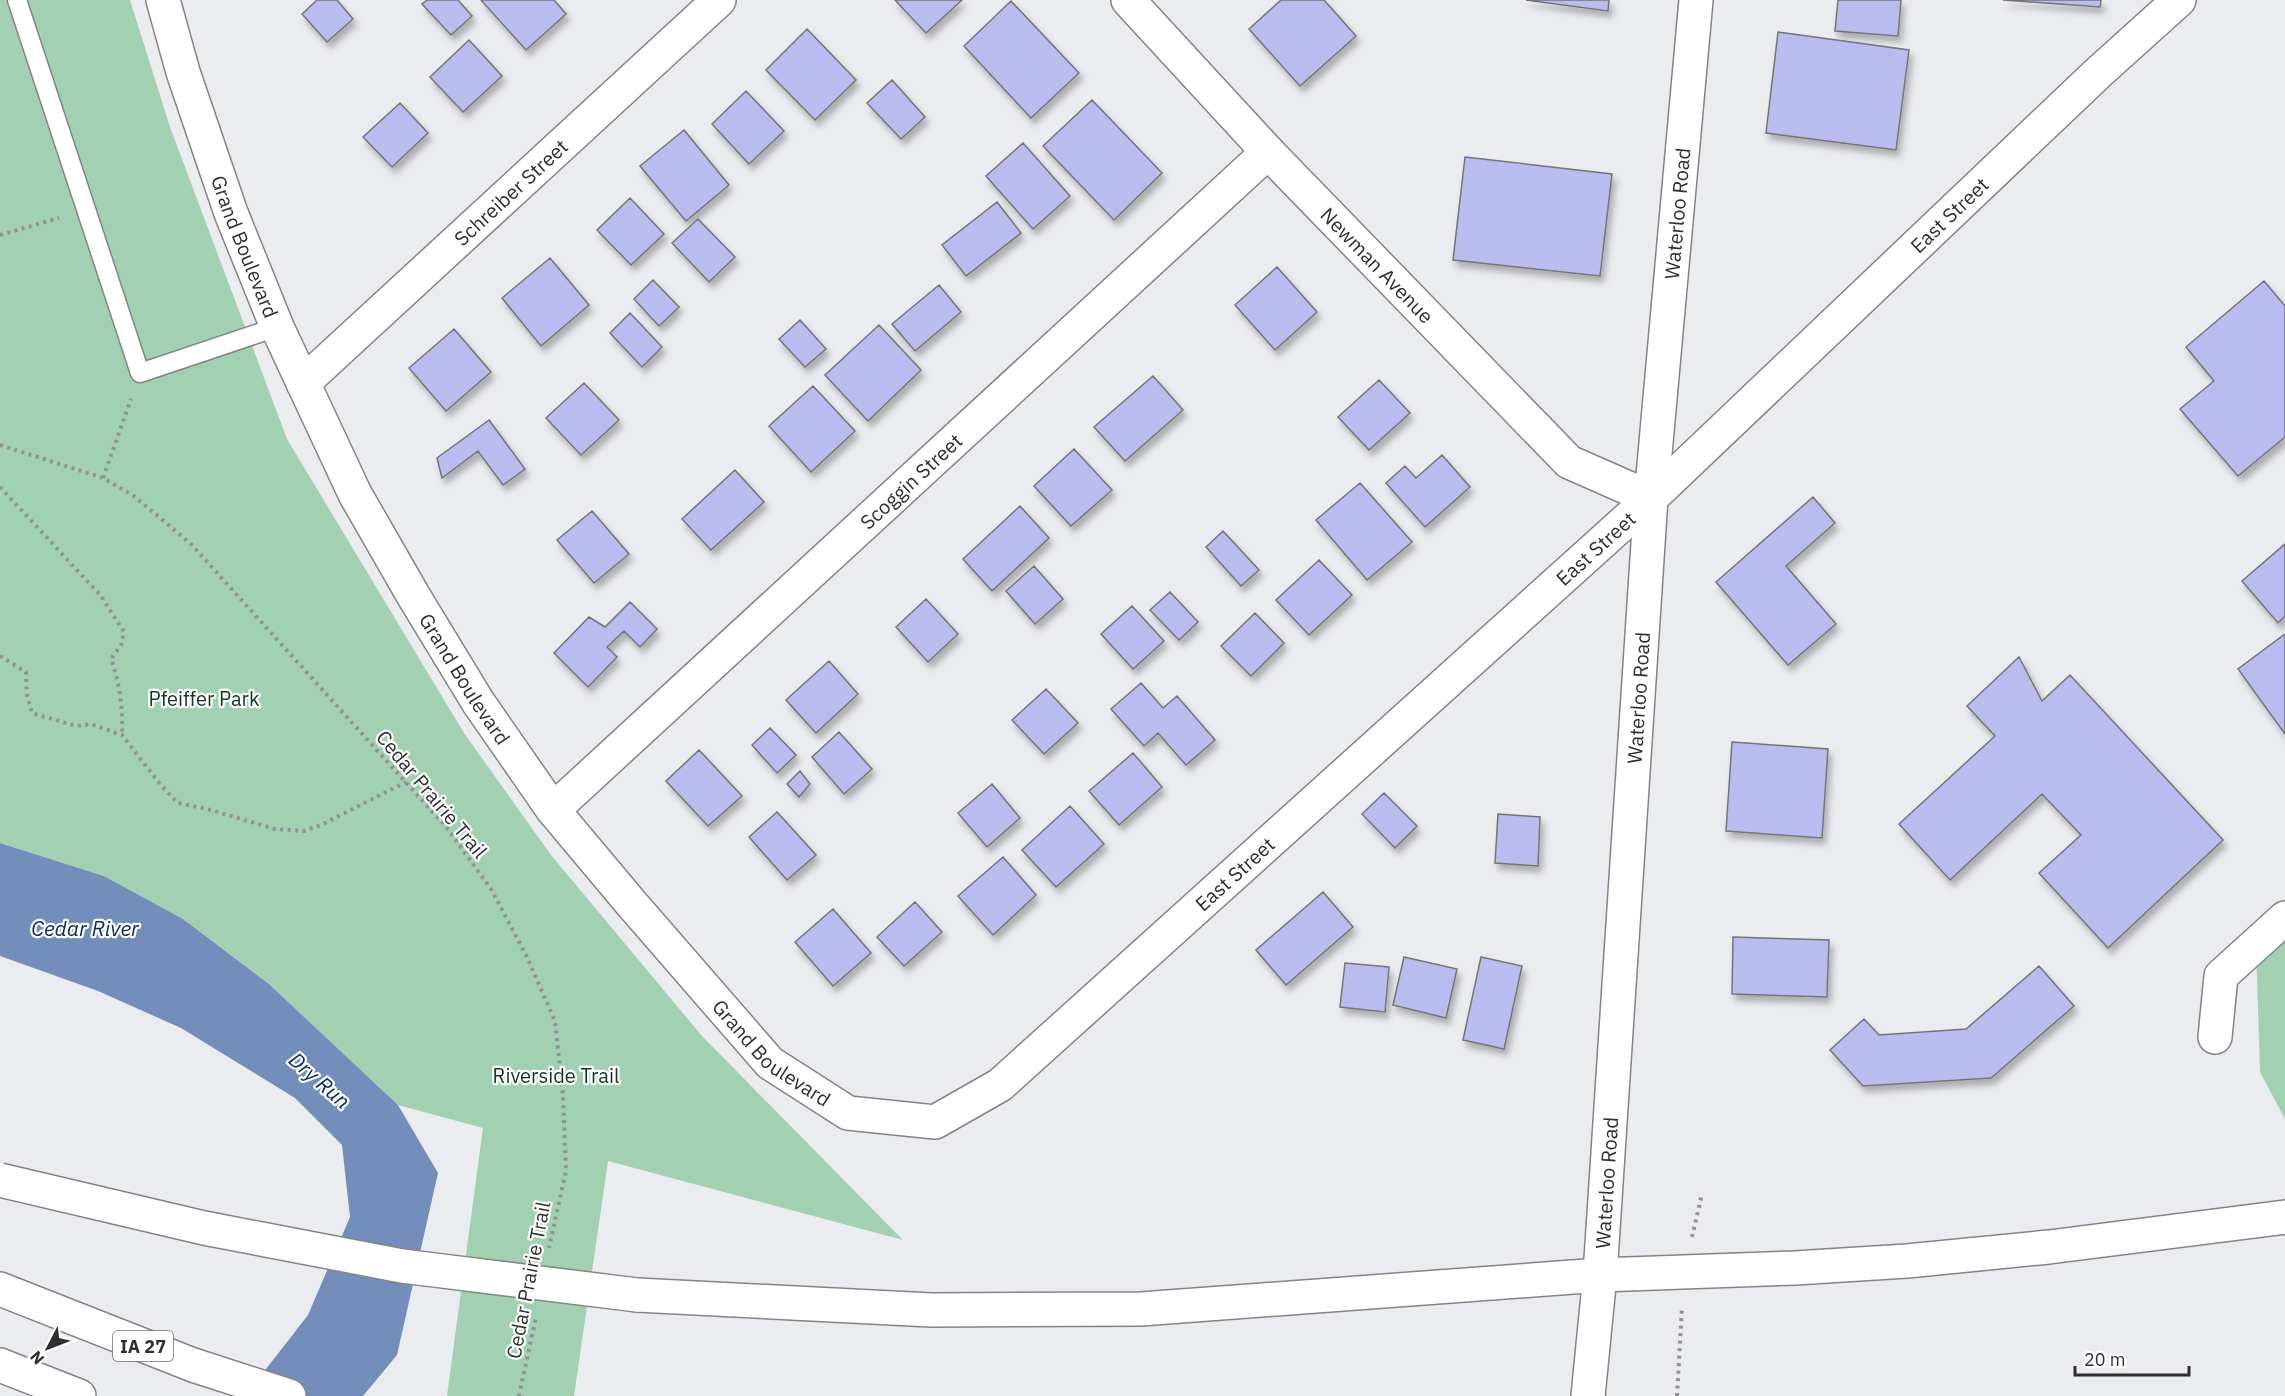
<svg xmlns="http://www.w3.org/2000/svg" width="2285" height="1396" viewBox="0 0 2285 1396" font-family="'IBM Plex Sans',sans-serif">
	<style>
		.green { fill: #a2d1b2 }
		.water { fill: #748ebb }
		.building { fill: #babcf0; stroke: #757578; stroke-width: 1.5; filter: url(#shadow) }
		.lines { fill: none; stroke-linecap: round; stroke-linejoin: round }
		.lane-casing { stroke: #848487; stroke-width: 21 }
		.street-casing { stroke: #848487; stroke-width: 36 }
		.secondary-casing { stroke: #848487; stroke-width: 36 }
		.highway-casing { stroke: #848487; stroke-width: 36 }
		.path { stroke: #929295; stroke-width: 4; stroke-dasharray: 3 4.5; stroke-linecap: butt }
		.lane { stroke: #fff; stroke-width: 18 }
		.street { stroke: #fff; stroke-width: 33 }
		.secondary { stroke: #fff; stroke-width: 33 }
		.highway { stroke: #fff; stroke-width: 33 }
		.highway-bridge-casing { stroke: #848487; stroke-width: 36; stroke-linecap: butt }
		.highway-bridge { stroke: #fff; stroke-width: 33 }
		.labels { text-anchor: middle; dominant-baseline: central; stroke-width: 4.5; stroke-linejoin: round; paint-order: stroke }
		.shield { fill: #fff; stroke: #6d6d6f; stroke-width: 1.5 }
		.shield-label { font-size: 18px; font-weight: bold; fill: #2f2f31 }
		.street-label { font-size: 20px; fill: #2f2f31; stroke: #fff }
		.park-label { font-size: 20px; fill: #0d3821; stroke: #fff }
		.water-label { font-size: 21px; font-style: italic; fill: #0b2a60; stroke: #fff }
	</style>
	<defs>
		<filter id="shadow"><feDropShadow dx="3.5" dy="6" stdDeviation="3" flood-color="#0004"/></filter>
	</defs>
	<rect width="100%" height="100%" fill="#ebecef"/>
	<path class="green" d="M 0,0 L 130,0 L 170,127 L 287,439 L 464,733 L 551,855 L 702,1036 L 903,1240 L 608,1161 L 574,1396 L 447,1396 L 483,1128 L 398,1105 L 269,984 L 183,919 L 104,876 L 0,843 Z
		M 2285,918 L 2285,1119 L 2260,1072 L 2256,945 Z"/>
	<path class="water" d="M 0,843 L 104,876 L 183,919 L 269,984 L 398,1105 L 438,1173 L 397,1355 L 363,1396 L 245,1396 L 308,1315 L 350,1217 L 342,1145 L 295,1098 L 181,1028 L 98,991 L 0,956 Z"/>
	<path class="building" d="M 317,0 L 337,0 L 353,19 L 327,42 L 302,14 Z
		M 427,0 L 458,0 L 472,16 L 451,35 L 422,4 Z
		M 481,0 L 554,0 L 566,14 L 526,50 Z
		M 895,0 L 962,0 L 926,33 Z
		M 1281,0 L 1324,0 L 1356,36 L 1300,86 L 1249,29 Z
		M 1526,0 L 1609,0 L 1608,11 Z
		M 1838,0 L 1901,0 L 1898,36 L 1835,31 Z
		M 2003,0 L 2101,0 L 2100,7 Z
		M 1011,1 L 1079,73 L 1031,118 L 964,46 Z
		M 807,29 L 856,80 L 815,120 L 766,70 Z
		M 1778,32 L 1909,50 L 1896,150 L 1766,133 Z
		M 469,40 L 502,76 L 463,112 L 430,77 Z
		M 892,80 L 925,117 L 901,139 L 867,103 Z
		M 746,91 L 784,131 L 749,164 L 712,124 Z
		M 1092,100 L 1162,173 L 1114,220 L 1043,146 Z
		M 400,103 L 428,133 L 392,167 L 363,137 Z
		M 684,130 L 729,185 L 686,221 L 640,166 Z
		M 1023,143 L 1070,196 L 1033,229 L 986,176 Z
		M 1465,157 L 1612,174 L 1600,276 L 1453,260 Z
		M 630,198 L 664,234 L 631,265 L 597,230 Z
		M 997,202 L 1021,233 L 966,276 L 942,245 Z
		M 698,219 L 735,257 L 709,282 L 672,243 Z
		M 550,258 L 589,305 L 541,346 L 502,298 Z
		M 1277,267 L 1317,312 L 1275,350 L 1235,305 Z
		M 653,280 L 679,307 L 659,326 L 634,299 Z
		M 2264,281 L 2285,306 L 2285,437 L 2238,476 L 2180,409 L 2214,381 L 2186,347 Z
		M 939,285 L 961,312 L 915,351 L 892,324 Z
		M 630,313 L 662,347 L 642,367 L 610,333 Z
		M 800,320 L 826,349 L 805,367 L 779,339 Z
		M 879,325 L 921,370 L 868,421 L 825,375 Z
		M 454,329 L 491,372 L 446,411 L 409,368 Z
		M 1153,376 L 1183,410 L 1125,461 L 1094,427 Z
		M 1379,380 L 1410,413 L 1369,450 L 1338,417 Z
		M 584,383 L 619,420 L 581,455 L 546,418 Z
		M 813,386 L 855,431 L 811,472 L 769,426 Z
		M 489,420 L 525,469 L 503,485 L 478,451 L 442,478 L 437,458 Z
		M 1074,449 L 1112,490 L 1071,526 L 1034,486 Z
		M 1442,455 L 1470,487 L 1425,527 L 1386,483 L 1405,466 L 1416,478 Z
		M 735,470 L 764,502 L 711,550 L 682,519 Z
		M 1360,483 L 1412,542 L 1367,580 L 1316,520 Z
		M 1813,497 L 1835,523 L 1786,566 L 1836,624 L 1788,665 L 1716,582 Z
		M 1020,506 L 1049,538 L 992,591 L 963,559 Z
		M 592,511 L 629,554 L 594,583 L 557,540 Z
		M 1223,531 L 1259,570 L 1241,586 L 1206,547 Z
		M 2285,544 L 2285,616 L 2278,623 L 2242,581 Z
		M 1319,560 L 1352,595 L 1309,635 L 1276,600 Z
		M 1034,566 L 1063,599 L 1035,624 L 1006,591 Z
		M 1170,592 L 1198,622 L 1179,640 L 1150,610 Z
		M 926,599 L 958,634 L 928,662 L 896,627 Z
		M 630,602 L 657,629 L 640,647 L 624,631 L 607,647 L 617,657 L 588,687 L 554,653 L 589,617 L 605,627 Z
		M 1132,606 L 1164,641 L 1133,669 L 1101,634 Z
		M 1255,613 L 1284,643 L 1251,676 L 1221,646 Z
		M 2285,634 L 2285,734 L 2238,669 Z
		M 2019,657 L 2042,701 L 2070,675 L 2223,840 L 2108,948 L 2039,873 L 2081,835 L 2042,794 L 1950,880 L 1899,824 L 1995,736 L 1967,706 Z
		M 829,661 L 858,694 L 816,733 L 786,700 Z
		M 1141,683 L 1163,708 L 1177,696 L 1215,740 L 1186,765 L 1158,733 L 1144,746 L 1111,709 Z
		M 1046,689 L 1078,723 L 1044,754 L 1012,720 Z
		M 770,728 L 796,755 L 777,773 L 752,745 Z
		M 839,732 L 872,769 L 844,794 L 812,757 Z
		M 1732,742 L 1828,749 L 1822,838 L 1726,831 Z
		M 699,750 L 742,796 L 708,826 L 666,781 Z
		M 1133,753 L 1162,787 L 1119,825 L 1089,791 Z
		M 800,771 L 810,784 L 799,797 L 787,784 Z
		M 992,784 L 1020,818 L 987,847 L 958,813 Z
		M 1384,793 L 1417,826 L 1395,848 L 1362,814 Z
		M 1070,806 L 1104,844 L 1056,887 L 1022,850 Z
		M 777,812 L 816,855 L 787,880 L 749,837 Z
		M 1498,814 L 1540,817 L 1538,866 L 1495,863 Z
		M 1003,857 L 1036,895 L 993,935 L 958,896 Z
		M 1323,892 L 1353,927 L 1286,985 L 1256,950 Z
		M 915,902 L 942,932 L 904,966 L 877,937 Z
		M 833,909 L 871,953 L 833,986 L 795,942 Z
		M 1733,937 L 1829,940 L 1827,997 L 1732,994 Z
		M 1404,957 L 1457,969 L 1446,1018 L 1393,1005 Z
		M 1481,957 L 1522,966 L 1504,1049 L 1463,1040 Z
		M 1345,963 L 1389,967 L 1385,1012 L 1340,1007 Z
		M 2039,966 L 2074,1006 L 1991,1078 L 1863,1086 L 1830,1050 L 1864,1019 L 1879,1035 L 1966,1029 Z"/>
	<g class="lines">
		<g class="lane-casing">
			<path id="lane" d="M 17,0 L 140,373 L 277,327"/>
		</g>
		<g class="street-casing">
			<g id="street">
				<path id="s1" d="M 163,0 L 183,72 L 231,213 L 277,327 L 355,494 L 413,595 L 478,702 L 553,810 L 631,903 L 770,1063 L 848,1113 L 935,1122 L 1000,1085 L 1651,498 L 2098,73 L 2179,0"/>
				<path id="s2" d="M 1128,0 L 1268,152 L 1569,462 L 1651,498"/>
				<path id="s3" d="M 303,383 L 719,0"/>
				<path id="s4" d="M 553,810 L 1268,152"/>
				<path d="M 2215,1037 L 2221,976 L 2285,918"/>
			</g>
		</g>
		<g class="secondary-casing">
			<g id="secondary">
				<path id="s5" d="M 1588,1396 L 1600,1275 L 1651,498 L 1696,0"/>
			</g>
		</g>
		<g class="highway-casing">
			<path id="highway" d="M 0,1289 L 193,1365 L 289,1396
				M 637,1295 L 931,1310 L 1141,1309 L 1600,1275 L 1795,1268 L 1907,1261 L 2049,1247 L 2285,1217
				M 0,1365 L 79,1396"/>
		</g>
		<path class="path" d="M 0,235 L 59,218
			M 0,445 L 103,478 L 134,496 L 191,544 L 447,828 L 491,889 L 526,955 L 555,1021 L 563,1095 L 566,1171 L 549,1248
			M 103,478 L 131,399
			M 0,487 L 101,596 L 124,632 L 121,645 L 111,659 C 120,683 123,710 122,735
			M 0,656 L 26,672 L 27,696 L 32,713 L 76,726 L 91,724 L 122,735 L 160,784 L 178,803 L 211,810 L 275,829 L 304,831 L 321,825 L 406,782
			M 1692,1237 L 1702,1194
			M 519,1396 L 536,1317
			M 1677,1396 L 1682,1307"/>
		<use href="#lane" class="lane"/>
		<use href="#street" class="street"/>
		<use href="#secondary" class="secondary"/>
		<use href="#highway" class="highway"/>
		<g class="highway-bridge-casing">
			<path id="highway-bridge" d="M 0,1180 L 204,1228 L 402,1266 L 637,1295"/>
		</g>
		<use href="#highway-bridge" class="highway-bridge"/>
	</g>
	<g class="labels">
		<rect class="shield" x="113" y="1331" width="60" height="30" rx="4.5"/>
		<g class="shield-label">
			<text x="143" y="1346">IA 27</text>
		</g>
		<g class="street-label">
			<text stroke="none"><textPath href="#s3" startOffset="282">Schreiber Street</textPath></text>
			<text stroke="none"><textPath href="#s5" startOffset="1186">Waterloo Road</textPath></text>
			<text stroke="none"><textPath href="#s1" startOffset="2780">East Street</textPath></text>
			<text stroke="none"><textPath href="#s1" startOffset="260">Grand Boulevard</textPath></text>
			<text stroke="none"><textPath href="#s2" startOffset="364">Newman Avenue</textPath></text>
			<text stroke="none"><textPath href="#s4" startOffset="486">Scoggin Street</textPath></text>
			<text stroke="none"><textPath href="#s1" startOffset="2294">East Street</textPath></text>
			<text stroke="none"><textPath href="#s1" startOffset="746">Grand Boulevard</textPath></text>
			<text stroke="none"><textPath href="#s5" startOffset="700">Waterloo Road</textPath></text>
			<text transform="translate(432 794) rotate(50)">Cedar Prairie Trail</text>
			<text stroke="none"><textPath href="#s1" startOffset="1808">East Street</textPath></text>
			<text stroke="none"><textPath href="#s1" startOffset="1232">Grand Boulevard</textPath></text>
			<text stroke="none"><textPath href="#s5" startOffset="214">Waterloo Road</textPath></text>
			<text transform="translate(528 1280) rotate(-79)">Cedar Prairie Trail</text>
		</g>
		<g class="park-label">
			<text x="204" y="698">Pfeiffer Park</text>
			<text x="556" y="1075">Riverside Trail</text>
		</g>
		<g class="water-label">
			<text x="85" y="928">Cedar River</text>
			<text transform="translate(320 1080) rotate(41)">Dry Run</text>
		</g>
	</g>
	<g transform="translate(48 1348) rotate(228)" stroke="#ffffff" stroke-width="4.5" paint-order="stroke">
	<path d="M0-4.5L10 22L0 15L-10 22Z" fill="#2f2f31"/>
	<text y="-9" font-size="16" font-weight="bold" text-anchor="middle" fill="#2f2f31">N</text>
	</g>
	<path d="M2075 1366v9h114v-9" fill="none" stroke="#2f2f31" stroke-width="3"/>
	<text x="2084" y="1366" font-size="18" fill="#2f2f31" stroke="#ffffff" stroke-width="4.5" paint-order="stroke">20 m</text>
</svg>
